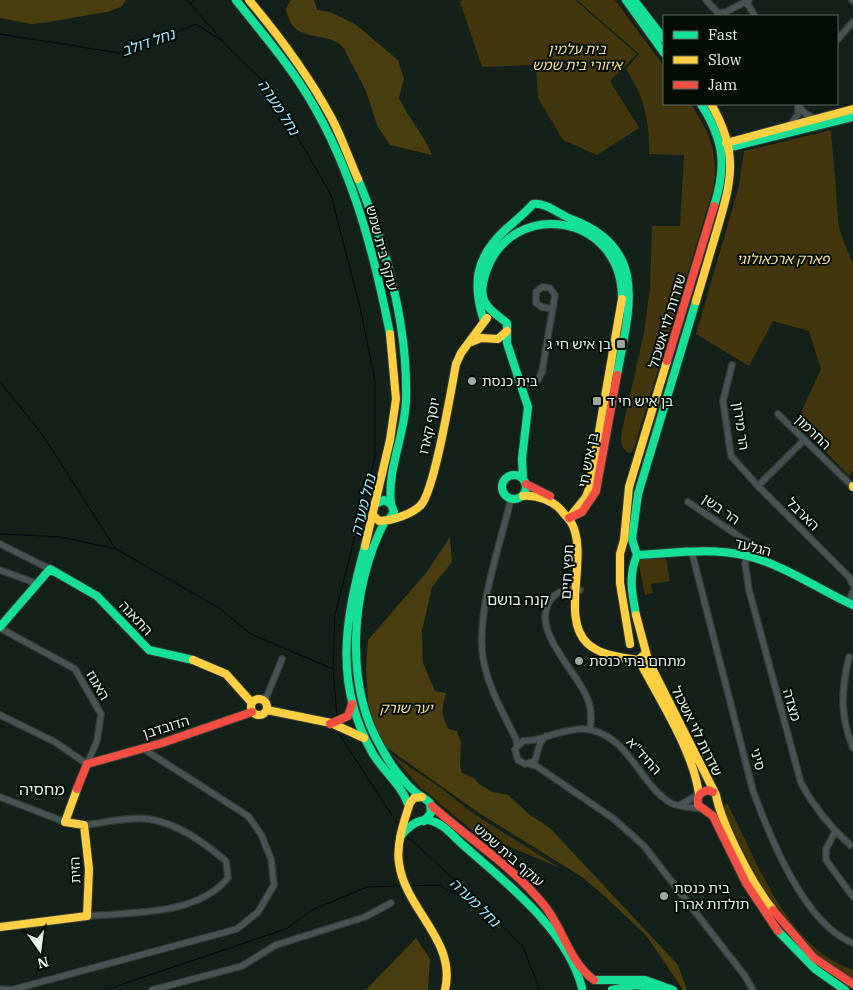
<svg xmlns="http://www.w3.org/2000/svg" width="853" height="990" viewBox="0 0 853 990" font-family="'IBM Plex Serif','Noto Sans Hebrew',serif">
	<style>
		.green { fill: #43360c }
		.forest { fill: #4a3d10 }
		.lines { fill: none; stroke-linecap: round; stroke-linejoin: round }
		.stream { stroke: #020c13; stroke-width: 1 }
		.street-casing { stroke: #323d37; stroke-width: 8 }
		.fast-casing { stroke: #323d37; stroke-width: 10 }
		.slow-casing { stroke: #323d37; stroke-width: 10 }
		.jam-casing { stroke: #323d37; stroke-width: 10 }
		.street { stroke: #485453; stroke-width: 5.5 }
		.fast { stroke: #16e098; stroke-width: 8 }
		.slow { stroke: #ffcf43; stroke-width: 8 }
		.jam { stroke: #f24e42; stroke-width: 8 }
		.poi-dot { fill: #9ba8a1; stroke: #040c07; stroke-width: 2 }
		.labels { text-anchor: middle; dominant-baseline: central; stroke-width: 4; stroke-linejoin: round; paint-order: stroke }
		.park-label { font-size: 14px; font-style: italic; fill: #fae098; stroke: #040c07 }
		.street-label { font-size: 14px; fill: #e4f2e9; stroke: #040c07 }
		.poi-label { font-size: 14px; fill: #e4f2e9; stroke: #040c07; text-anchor: start }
		.water-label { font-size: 15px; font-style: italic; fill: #a7e4fe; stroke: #040c07 }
		.neighbourhood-label { font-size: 15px; fill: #e4f2e9; stroke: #040c07 }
		.quarter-label { font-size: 16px; fill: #e4f2e9; stroke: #040c07 }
	</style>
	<rect width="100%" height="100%" fill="#14201a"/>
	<path class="green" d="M 462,0 L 575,0 L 637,54 L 610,81 L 639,128 L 597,155 L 563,140 L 538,98 L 536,65 L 482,67 L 460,2 Z
		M 577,0 L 615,0 L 664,66 L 664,104 L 691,104 C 711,136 719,152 713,190 L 635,445 L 632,452 L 629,453 C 621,449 621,443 621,435 L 644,333 L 650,287 L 652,226 L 680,226 L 684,155 L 649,154 C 650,122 644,96 626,69 L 639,54 Z
		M 831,130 L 839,229 L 853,265 L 853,470 L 849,476 L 797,422 L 821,369 L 809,331 L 773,321 L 749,366 L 696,334 L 739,186 L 744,151 Z
		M 643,559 L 666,559 L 670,581 L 651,584 L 653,593 L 645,595 L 639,565 L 639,561 Z
		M 392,755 L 441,788 L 474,814 L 560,868 L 473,831 L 420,787 Z
		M 727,803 C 757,860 786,948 853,970 L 853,981 C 843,974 831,968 821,960 C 774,920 749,861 722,808 Z"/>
	<path class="forest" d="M 0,0 L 126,0 L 121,7 L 107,12 L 42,23 L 32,24 L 0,18 Z
		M 291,0 L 314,0 L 317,10 L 330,12 L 355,24 L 398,60 L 404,79 L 399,98 C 408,118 424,134 432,155 L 390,145 L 377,125 L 366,91 L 343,47 C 326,29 292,46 286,9 Z
		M 450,537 L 452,562 L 432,587 L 422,631 L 423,663 L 435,691 L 446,693 C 442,708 440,715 449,729 L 457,731 L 461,743 L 460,765 L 462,773 L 474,778 L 480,785 L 493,792 L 508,795 L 530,815 L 550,828 L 678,965 L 687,990 L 683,990 L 646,935 L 600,892 L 582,877 L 479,813 L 386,747 L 376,728 L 368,703 L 366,669 L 368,640 L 426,573 Z
		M 416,938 L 430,959 L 428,990 L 366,990 Z"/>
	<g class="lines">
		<path class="stream" d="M 187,0 L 229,48 L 269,87 L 331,195 L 360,307 L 375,380 L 375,457 L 335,615 L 333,669 L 337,717
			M 190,4 L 195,0
			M 0,34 L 119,53 L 149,44 L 196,24 L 222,41
			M 0,382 L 42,434 L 115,548
			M 0,534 L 61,537 L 116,549 L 219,608 L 251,634 L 333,669
			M 338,728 L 339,734 L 399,826
			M 406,835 L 486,909 L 523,947 L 540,990
			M 410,886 L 438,885 L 484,908
			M 105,990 L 286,929 L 312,910 L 367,887 L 404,886"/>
		<g class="street-casing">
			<path id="street" d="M 706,0 L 718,13 L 726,12 L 749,0
				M 745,0 L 755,16
				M 852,0 L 853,1
				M 837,40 L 853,22
				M 798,106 L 806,114 L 814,118
				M 790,125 L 798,114 L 798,104
				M 732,365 L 723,401 L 731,456 L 758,486 L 849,577 L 853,585
				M 523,385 L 538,380 L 542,372 L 555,295 L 550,288 L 542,287 L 536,292 L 536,303 L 542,307 L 552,309
				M 778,414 L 853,487
				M 758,486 L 803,441
				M 511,499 C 500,545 476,612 483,658 C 488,687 503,713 516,739 L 517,746
				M 688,502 L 755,547 L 758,558
				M 0,544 L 50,569
				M 692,553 L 753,791 C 770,837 804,924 853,943
				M 748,555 L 745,563 L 749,590 L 801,783 C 814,807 830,827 850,845
				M 0,570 L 38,584
				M 580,590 C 570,588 559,590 552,598 C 527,629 578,671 588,700 C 592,710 591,720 590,730
				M 848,603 L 853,591
				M 0,628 L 75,669 L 101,714 L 97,741 L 87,764 L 55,742 L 0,715
				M 849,657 C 841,691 840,716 853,748
				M 264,703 L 282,659
				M 546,736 L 540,743 L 535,761 L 525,764 L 518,760 L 515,749 L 523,741 C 528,740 533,741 538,739 C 553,735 566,729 583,729 C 627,731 638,782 669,802 C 678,808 692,807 703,809
				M 529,764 L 538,767 L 614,819 L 644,846 L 745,976 L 753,990
				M 0,797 L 65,822
				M 680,805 L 698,795
				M 84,825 C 102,823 131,816 149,819 C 179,824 203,842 226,861 L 228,878 C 196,916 133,912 87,916
				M 835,832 L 826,849 L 826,860 L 853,897
				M 0,989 L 11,990 L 237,929 L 258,912 L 274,885 L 271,859 L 261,834 L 248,816 L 142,748
				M 152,990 L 242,966 L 276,945 L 365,917 L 391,903"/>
		</g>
		<g class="fast-casing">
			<path id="fast" d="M 236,0 C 257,27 280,53 299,82 C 349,157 373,247 390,334
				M 626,0 L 664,53
				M 634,0 L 664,39
				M 701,104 C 724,140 727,166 714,206
				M 727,148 L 853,117
				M 358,179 C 386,247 408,325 406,400 C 405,436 387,468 391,504
				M 484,321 C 472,284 475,258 505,230 C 515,221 524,214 533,204 C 545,202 559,214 571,219 C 650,248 629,309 617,375
				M502 487a12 12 0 1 1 24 0a12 12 0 1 1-24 0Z
				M 523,479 L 522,459 L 528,407 L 507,343 L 507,323 C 500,317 488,310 485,302 C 480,294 483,281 486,272 C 511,197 623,213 622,299
				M 375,504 L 384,500 L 391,504 L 394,512 L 389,519
				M 385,521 C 351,586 343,685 382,749 C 390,764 402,780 415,792 C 420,796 425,798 430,803 L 431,813 L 424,821
				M 365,546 C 345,620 333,683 373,754 C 384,772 401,784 408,804
				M 637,555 C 674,553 712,547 748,556 C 786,566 818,589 853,605
				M 636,615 C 632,593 628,577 637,555 L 632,539 L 638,494 L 696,301
				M 0,627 L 50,569 L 97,596 L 149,650 L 193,660
				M 400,837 C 407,828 416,819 428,820 C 442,822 452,835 462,844 C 505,882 567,929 582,988
				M 778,931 L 815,969 L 845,990
				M 596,980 L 645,980 L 673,990
				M 612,990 L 635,985 L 659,988"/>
		</g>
		<g class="slow-casing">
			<path id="slow" d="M 249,0 C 280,37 309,76 332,119 C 342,138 349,159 358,179
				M 726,143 L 853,109
				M 696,301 C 703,277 710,254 717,230 C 732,180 739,152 711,104
				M 471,342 L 481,338 L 498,339 L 507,331
				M 853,486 L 853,487
				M 523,496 C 537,495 552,500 561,510 C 564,514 568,518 571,522 C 590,555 559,618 588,644 C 602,656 620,657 638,660 L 646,653
				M 373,515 L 379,521 C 391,521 413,514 421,505 C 435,489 451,390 456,364 L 461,353 L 487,318
				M 569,518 L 586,497 L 589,489 L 622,299
				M 365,546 L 390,440 L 396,399 L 390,334
				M 636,615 L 648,660 L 716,795 C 722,826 753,885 773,910
				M 630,644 L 620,583 L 620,554 L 624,540 L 629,487 L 667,361
				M 193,660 L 226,674 L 252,703
				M 636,660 L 641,664 C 661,702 693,751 699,794
				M251 707a8 8 0 1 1 16 0a8 8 0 1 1-16 0Z
				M 267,710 L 331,723 L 364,738
				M 422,797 L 414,798 L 410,803 C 404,821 396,844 399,863 C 405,910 457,940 445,990
				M 0,927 L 87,916 L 89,869 L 84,825 L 65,822 L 77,789"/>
		</g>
		<g class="jam-casing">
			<path id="jam" d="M 667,361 L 714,206
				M 526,484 L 550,496
				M 569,518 L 582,512 L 596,491 L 617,375
				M 330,724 L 348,716 L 352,704
				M 77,789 L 87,764 L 162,743 L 252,712
				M 713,792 L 708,790 C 699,793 697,796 698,805 L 713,816 L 746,883 L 778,931
				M 432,806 C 469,839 512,866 544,905 C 563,928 569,962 594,980
				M 773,910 L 814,958 L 853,984"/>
		</g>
		<use href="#street" class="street"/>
		<use href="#fast" class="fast"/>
		<use href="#slow" class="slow"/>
		<use href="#jam" class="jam"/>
	</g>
	<g class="poi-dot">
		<rect x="616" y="339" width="10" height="10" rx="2.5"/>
		<circle cx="472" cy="381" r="5"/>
		<rect x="592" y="396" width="10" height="10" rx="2.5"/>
		<circle cx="579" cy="661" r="5"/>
		<circle cx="664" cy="896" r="5"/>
	</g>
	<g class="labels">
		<g class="park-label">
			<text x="577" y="49">בית עלמין<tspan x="577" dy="16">איזורי בית שמש</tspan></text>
			<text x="783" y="259">פארק ארכאולוגי</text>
			<text x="406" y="708">יער שורק</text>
		</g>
		<g class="street-label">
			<text transform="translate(382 248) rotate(75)">עוקף בית שמש</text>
			<text transform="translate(667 321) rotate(-73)">שדרות לוי אשכול</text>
			<text transform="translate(429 426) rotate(-78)">יוסף קארו</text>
			<text transform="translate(741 426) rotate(82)">הר מירון</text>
			<text transform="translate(813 432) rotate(44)">החרמון</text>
			<text transform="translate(588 460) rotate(-79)">בן איש חי</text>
			<text transform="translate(721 509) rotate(35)">הר בשן</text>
			<text transform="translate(803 514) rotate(45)">הארבל</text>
			<text transform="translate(753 547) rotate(14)">הגלעד</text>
			<text transform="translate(567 572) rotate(-87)">חפץ חיים</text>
			<text transform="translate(136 618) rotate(47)">התאנה</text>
			<text transform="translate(98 685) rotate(59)">האגוז</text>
			<text transform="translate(792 705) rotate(74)">מצדה</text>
			<text transform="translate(166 727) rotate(-17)">הדובדבן</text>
			<text transform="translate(697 731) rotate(64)">שדרות לוי אשכול</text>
			<text transform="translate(644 756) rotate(48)">החיד"א</text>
			<text transform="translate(758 759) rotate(75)">סיני</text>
			<text transform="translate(509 855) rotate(41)">עוקף בית שמש</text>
			<text transform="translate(75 870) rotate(-92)">הזית</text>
		</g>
		<g class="poi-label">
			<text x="611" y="344" text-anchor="end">בן איש חי ג</text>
			<text x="482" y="381">בית כנסת</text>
			<text x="607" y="401">בן איש חי ד</text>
			<text x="589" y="661">מתחם בתי כנסת</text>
			<text x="674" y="888">בית כנסת<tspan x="674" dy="16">תולדות אהרן</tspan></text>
		</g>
		<g class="water-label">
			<text transform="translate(148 42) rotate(-19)">נחל דולב</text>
			<text transform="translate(279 107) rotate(57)">נחל מערה</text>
			<text transform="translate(363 505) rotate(-76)">נחל מערה</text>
			<text transform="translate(475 902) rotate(44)">נחל מערה</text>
		</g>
		<g class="neighbourhood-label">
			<text x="518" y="599">קנה בושם</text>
		</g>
		<g class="quarter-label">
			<text x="42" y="789">מחסיה</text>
		</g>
	</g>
	<rect x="663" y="15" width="175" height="90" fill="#040c07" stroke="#5e6861"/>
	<rect x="673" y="31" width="25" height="8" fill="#16e098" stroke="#5e6861"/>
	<text x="708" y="40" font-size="15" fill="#e4f2e9">Fast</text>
	<rect x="673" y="56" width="25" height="8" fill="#ffcf43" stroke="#5e6861"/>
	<text x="708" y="65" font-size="15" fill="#e4f2e9">Slow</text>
	<rect x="673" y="81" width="25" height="8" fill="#f24e42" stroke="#5e6861"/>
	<text x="708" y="90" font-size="15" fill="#e4f2e9">Jam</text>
	<g transform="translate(40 950) rotate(166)" stroke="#040c07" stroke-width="4" paint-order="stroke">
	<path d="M0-4L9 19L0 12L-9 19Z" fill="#e4f2e9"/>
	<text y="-8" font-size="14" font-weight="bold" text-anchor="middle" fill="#e4f2e9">N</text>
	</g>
</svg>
